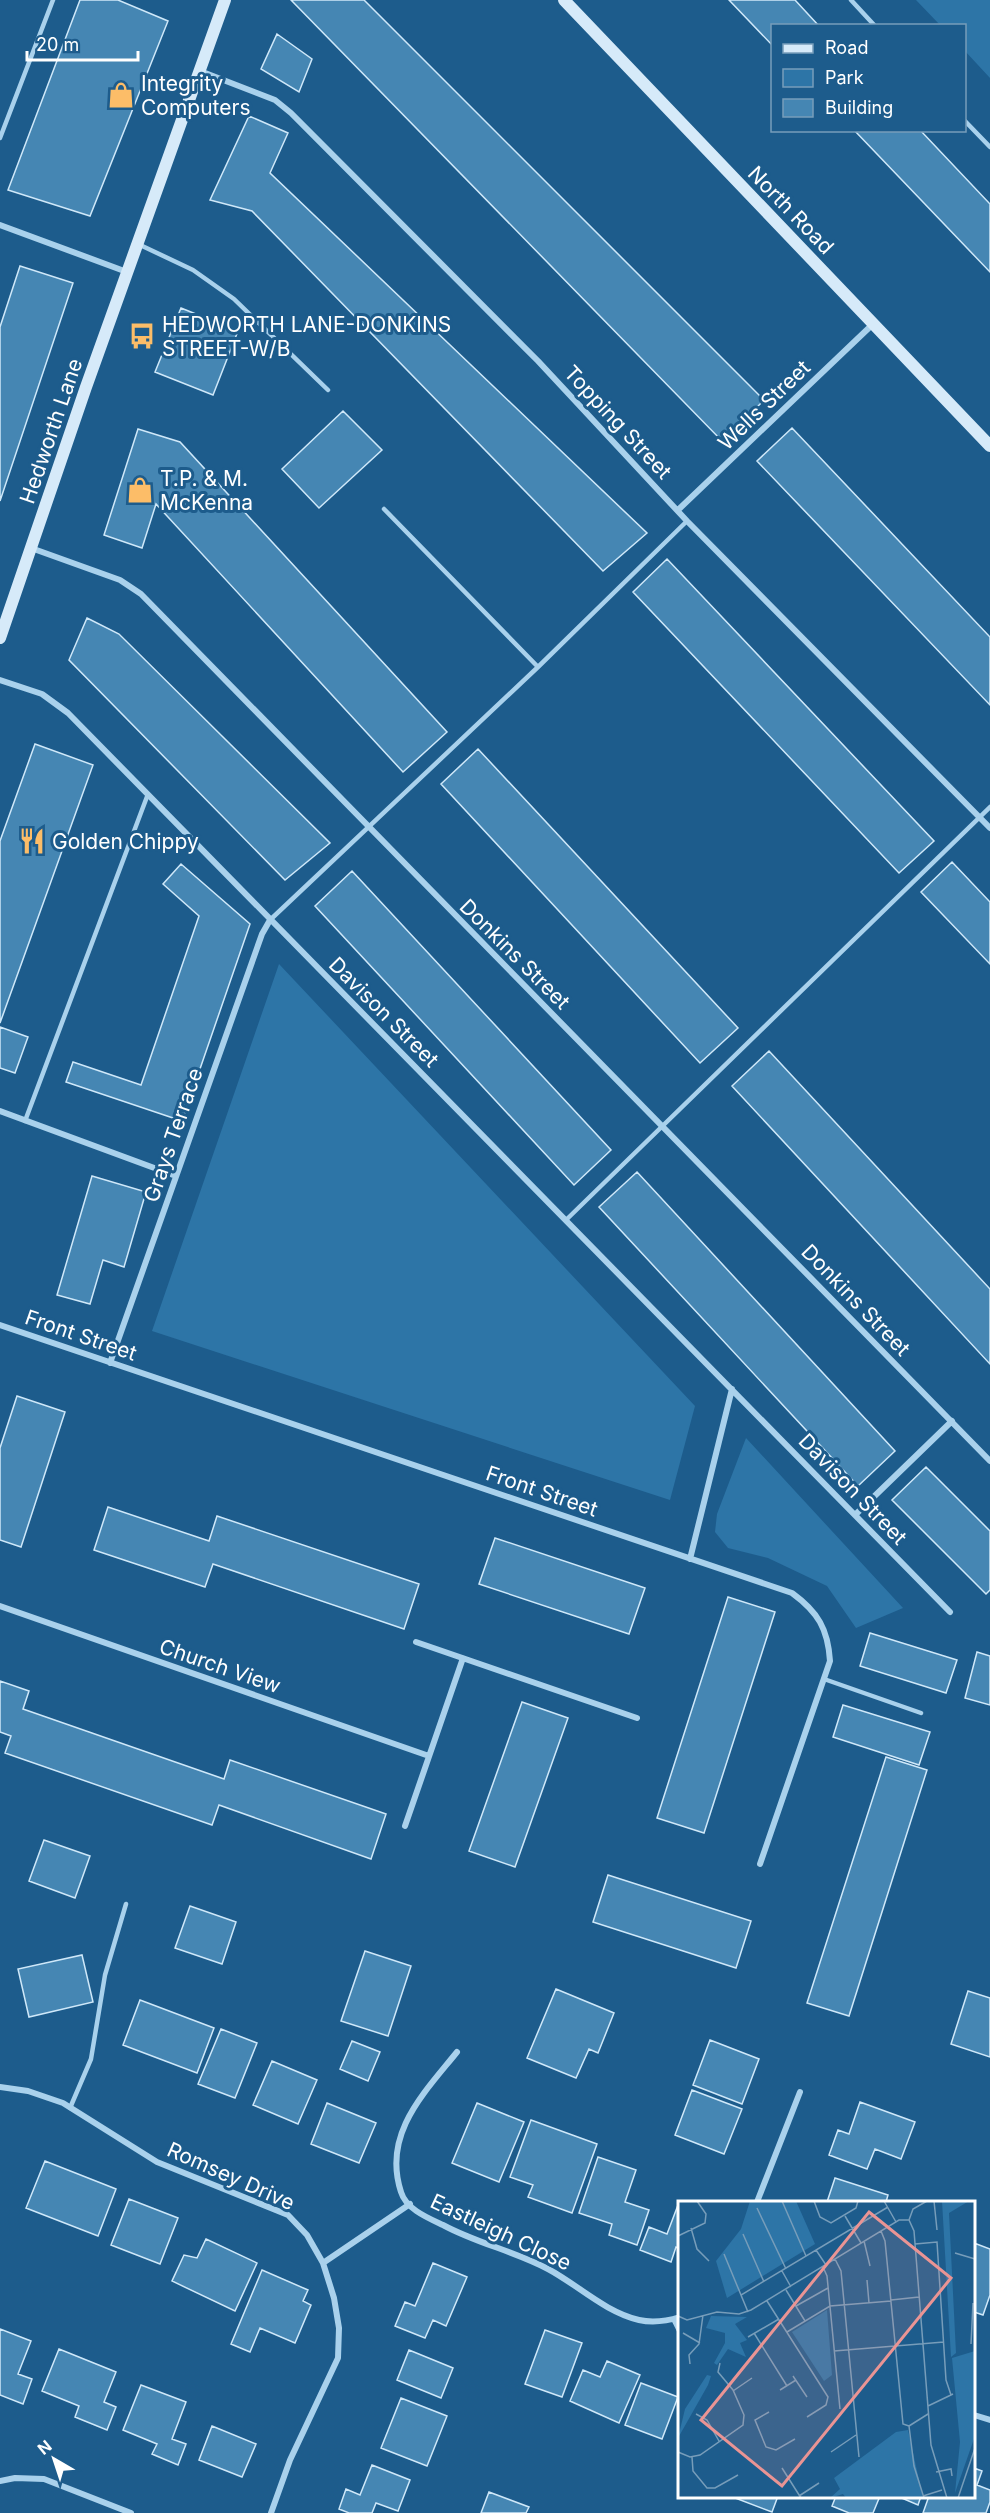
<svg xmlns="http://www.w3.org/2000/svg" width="990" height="2513" viewBox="0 0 990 2513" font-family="Inter,sans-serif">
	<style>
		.green { fill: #2d75a7 }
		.building { fill: #4586b3; stroke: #cfe8f9; stroke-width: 1.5 }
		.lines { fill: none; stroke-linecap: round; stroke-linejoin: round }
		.lane { stroke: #a9d1ec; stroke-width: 4.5 }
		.street { stroke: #a9d1ec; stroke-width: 6 }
		.secondary { stroke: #d6eaf9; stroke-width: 12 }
		.labels { text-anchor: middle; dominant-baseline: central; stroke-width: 6; stroke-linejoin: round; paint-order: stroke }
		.poi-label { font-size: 21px; fill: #fff; stroke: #1d5c8c; text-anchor: start }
		.street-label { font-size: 21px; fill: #fff; stroke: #1d5c8c }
		.inset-road { fill: none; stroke: #779dba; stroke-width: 1.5 }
		.view { fill: #ea9494; fill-opacity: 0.15; stroke: #ea9494; stroke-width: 3 }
		.inset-edge { fill: none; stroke: #fff; stroke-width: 3 }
	</style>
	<rect width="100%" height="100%" fill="#1d5c8c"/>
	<path class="green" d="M 916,0 L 990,0 L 990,78 L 965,51 L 964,26 L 940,25 Z
		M 279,964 L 695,1406 L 670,1500 L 152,1331 Z
		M 746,1438 L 903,1608 L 856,1628 L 827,1586 L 768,1558 L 728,1548 L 715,1532 L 717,1514 Z"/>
	<path class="building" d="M 80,0 L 118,0 L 168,21 L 90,216 L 8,190 Z
		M 291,0 L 364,0 L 764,400 L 723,442 Z
		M 729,0 L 795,0 L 819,26 L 772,26 L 772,45 Z
		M 277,34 L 312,59 L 299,92 L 261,69 Z
		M 249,116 L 288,133 L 270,173 L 647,533 L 603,571 L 252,211 L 210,200 Z
		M 854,130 L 920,130 L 990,204 L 990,272 Z
		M 20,266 L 73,283 L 0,501 L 0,327 Z
		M 181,308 L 238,331 L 213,395 L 155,372 Z
		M 343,411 L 382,450 L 319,508 L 282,469 Z
		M 792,428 L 990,637 L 990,705 L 757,461 Z
		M 138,429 L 180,442 L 447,732 L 403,772 L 156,504 L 142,548 L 104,535 Z
		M 667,559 L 934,841 L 899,873 L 633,592 Z
		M 87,618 L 119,634 L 330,843 L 285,880 L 69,660 Z
		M 35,744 L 93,765 L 0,1023 L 0,841 Z
		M 478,749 L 738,1028 L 700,1063 L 441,784 Z
		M 952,862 L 990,902 L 990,964 L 921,892 Z
		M 181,864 L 250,924 L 182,1121 L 66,1082 L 73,1062 L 141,1085 L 199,916 L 163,884 Z
		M 352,871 L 611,1150 L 574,1185 L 315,906 Z
		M 0,1027 L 28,1037 L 15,1073 L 0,1068 Z
		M 769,1051 L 990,1289 L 990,1364 L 732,1086 Z
		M 637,1172 L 895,1451 L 858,1486 L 599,1207 Z
		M 92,1176 L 146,1192 L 124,1267 L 103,1260 L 90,1304 L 57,1295 Z
		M 17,1396 L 65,1412 L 21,1547 L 0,1540 L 0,1448 Z
		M 926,1467 L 990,1531 L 990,1590 L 986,1594 L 892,1500 Z
		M 108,1507 L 209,1541 L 217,1516 L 419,1584 L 404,1629 L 213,1564 L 205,1587 L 94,1550 Z
		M 495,1538 L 645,1588 L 629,1634 L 479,1584 Z
		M 728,1597 L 775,1612 L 704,1833 L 657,1818 Z
		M 870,1633 L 957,1660 L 946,1693 L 860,1666 Z
		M 977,1652 L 990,1656 L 990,1705 L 965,1698 Z
		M 0,1681 L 29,1691 L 23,1709 L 224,1779 L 230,1760 L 386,1814 L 371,1859 L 219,1805 L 212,1825 L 5,1753 L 11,1736 L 0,1732 Z
		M 522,1702 L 568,1718 L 515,1867 L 469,1851 Z
		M 843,1705 L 930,1732 L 919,1765 L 833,1737 Z
		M 886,1757 L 927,1770 L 849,2016 L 807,2003 Z
		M 44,1840 L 90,1856 L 75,1898 L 29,1881 Z
		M 608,1875 L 751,1921 L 736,1968 L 593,1922 Z
		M 190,1906 L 236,1922 L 222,1964 L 175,1948 Z
		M 365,1951 L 411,1966 L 388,2036 L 341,2021 Z
		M 82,1955 L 93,2002 L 29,2017 L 18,1969 Z
		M 556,1989 L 614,2013 L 598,2053 L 589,2049 L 576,2078 L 527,2058 Z
		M 968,1991 L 990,1998 L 990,2057 L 951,2044 Z
		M 140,2000 L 214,2028 L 197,2073 L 123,2045 Z
		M 221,2029 L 257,2043 L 235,2098 L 198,2084 Z
		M 710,2040 L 759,2059 L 742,2104 L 693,2085 Z
		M 352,2041 L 380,2052 L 368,2081 L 340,2069 Z
		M 272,2061 L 317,2080 L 298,2124 L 253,2105 Z
		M 692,2090 L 742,2109 L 724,2154 L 675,2135 Z
		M 860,2102 L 915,2122 L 901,2159 L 875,2149 L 867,2169 L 829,2155 L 838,2130 L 849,2134 Z
		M 327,2103 L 376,2123 L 359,2163 L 311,2144 Z
		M 477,2103 L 524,2122 L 499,2182 L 452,2163 Z
		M 531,2120 L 597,2144 L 572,2213 L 528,2197 L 533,2185 L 510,2177 Z
		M 598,2157 L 636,2170 L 625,2202 L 649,2210 L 637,2245 L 609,2235 L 612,2224 L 579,2213 Z
		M 45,2161 L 116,2189 L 98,2236 L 26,2208 Z
		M 835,2178 L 888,2195 L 886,2202 L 827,2202 Z
		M 129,2199 L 178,2218 L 160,2264 L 111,2245 Z
		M 678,2205 L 680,2249 L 676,2247 L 671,2262 L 640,2250 L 649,2227 L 667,2234 Z
		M 206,2239 L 257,2263 L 235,2311 L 172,2281 L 184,2255 L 197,2258 Z
		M 974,2243 L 990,2249 L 990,2295 L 983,2315 L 974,2312 Z
		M 433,2263 L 467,2277 L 446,2326 L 433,2320 L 425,2338 L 395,2326 L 405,2302 L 415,2306 Z
		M 262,2270 L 308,2290 L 303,2301 L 311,2305 L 295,2343 L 260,2328 L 250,2352 L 231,2344 Z
		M 0,2329 L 31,2341 L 18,2374 L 32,2379 L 23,2404 L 0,2395 Z
		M 545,2330 L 582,2343 L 562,2397 L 525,2384 Z
		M 59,2349 L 116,2372 L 104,2402 L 116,2407 L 107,2430 L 75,2417 L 79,2406 L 42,2391 Z
		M 409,2350 L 453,2368 L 441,2398 L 397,2380 Z
		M 607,2361 L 640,2375 L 619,2423 L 570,2401 L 583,2370 L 600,2377 Z
		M 641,2383 L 678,2397 L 662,2439 L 625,2425 Z
		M 141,2385 L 186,2402 L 172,2439 L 186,2444 L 178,2465 L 152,2454 L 157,2444 L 123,2430 Z
		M 401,2398 L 447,2416 L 427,2466 L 381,2448 Z
		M 212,2426 L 256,2444 L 242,2477 L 199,2460 Z
		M 372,2465 L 410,2480 L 398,2511 L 376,2503 L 372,2513 L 349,2513 L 339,2509 L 346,2489 L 360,2495 Z
		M 974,2468 L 982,2471 L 977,2485 L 990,2490 L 990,2502 L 986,2513 L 923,2513 L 929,2496 L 974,2496 Z
		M 489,2492 L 529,2507 L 526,2513 L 481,2513 Z
		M 730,2496 L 778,2496 L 772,2512 Z
		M 836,2496 L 880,2496 L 873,2513 L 849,2513 L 832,2506 Z
		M 897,2496 L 921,2496 L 918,2505 Z"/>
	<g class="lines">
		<path class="lane" d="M 851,0 L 875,26
			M 964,120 L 990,147
			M 0,138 L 53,0
			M 138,244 L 193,270 L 234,299 L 328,390
			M 384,509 L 538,667
			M 270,920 L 538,667 L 687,521
			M 25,1121 L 148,794
			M 566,1220 L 990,807
			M 824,1679 L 921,1713
			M 70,2108 L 91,2059 L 105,1975 L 126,1904"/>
		<path class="street" d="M 200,71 L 275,100 L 291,113 L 538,361 L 687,521 L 990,828
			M 0,225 L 127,272
			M 678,510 L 873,324
			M 31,548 L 120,580 L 141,594 L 990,1461
			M 0,680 L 42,694 L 68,713 L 950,1612
			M 0,1111 L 176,1176
			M 0,1325 L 792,1593 C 818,1612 828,1629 830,1661 L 760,1864
			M 110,1363 L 262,934 L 270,920
			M 855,1515 L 952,1421
			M 690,1559 L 732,1389
			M 0,1606 L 429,1756
			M 416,1642 L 637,1718
			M 405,1826 L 463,1658
			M 457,2052 C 424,2093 382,2134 401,2192 C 406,2209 428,2218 443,2225 C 476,2243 514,2251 548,2269 C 578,2285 605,2312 639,2320 C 653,2323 667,2321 680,2317
			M 0,2087 L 28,2091 L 63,2103 L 157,2162 L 288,2215 L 307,2235 L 323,2263 L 334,2298 L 339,2328 L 338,2358 L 290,2460 L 271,2513
			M 757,2202 L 800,2092
			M 323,2263 L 410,2204
			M 674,2319 L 680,2331
			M 974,2415 L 990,2420
			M 0,2481 L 15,2478 L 44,2479 L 131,2513"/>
		<path class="secondary" d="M 564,0 L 990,446
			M 0,638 L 86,387 L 225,0"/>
	</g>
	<defs>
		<g id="shop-bare" transform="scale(2.07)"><path d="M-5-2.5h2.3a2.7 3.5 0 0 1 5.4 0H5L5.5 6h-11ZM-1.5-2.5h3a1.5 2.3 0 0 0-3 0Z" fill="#fcbd68" stroke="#1d5c8c" stroke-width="2.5" paint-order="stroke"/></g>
		<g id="bus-bare" transform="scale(2.07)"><path d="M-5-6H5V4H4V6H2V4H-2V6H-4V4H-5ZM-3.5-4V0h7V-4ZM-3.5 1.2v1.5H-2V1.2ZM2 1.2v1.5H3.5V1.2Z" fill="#fcbd68" stroke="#1d5c8c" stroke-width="2.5" paint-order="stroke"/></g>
		<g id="restaurant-bare" transform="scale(2.07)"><path d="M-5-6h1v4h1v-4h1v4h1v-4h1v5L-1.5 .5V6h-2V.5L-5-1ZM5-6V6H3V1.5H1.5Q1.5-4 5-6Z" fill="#fcbd68" stroke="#1d5c8c" stroke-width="2.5" paint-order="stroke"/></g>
	</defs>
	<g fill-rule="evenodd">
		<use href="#shop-bare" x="121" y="95"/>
		<use href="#bus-bare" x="142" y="336"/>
		<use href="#shop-bare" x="140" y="490"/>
		<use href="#restaurant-bare" x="32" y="841"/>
	</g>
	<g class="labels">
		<g class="poi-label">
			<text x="141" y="83">Integrity<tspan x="141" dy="24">Computers</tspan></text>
			<text x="162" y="324">HEDWORTH LANE-DONKINS<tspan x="162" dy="24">STREET-W/B</tspan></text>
			<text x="160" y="478">T.P. &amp; M.<tspan x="160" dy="24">McKenna</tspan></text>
			<text x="52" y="841">Golden Chippy</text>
		</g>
		<g class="street-label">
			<text transform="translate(791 210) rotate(46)">North Road</text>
			<text transform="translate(764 405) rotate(-44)">Wells Street</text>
			<text transform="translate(618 422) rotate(47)">Topping Street</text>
			<text transform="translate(51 431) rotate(-71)">Hedworth Lane</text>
			<text transform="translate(515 954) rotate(45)">Donkins Street</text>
			<text transform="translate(384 1012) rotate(45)">Davison Street</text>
			<text transform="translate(173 1135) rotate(-71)">Grays Terrace</text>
			<text transform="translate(856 1300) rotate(46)">Donkins Street</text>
			<text transform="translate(81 1335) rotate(19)">Front Street</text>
			<text transform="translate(853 1489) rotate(46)">Davison Street</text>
			<text transform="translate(542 1491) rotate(19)">Front Street</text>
			<text transform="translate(220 1666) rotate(19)">Church View</text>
			<text transform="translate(231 2176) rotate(24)">Romsey Drive</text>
			<text transform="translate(501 2232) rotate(25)">Eastleigh Close</text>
		</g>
	</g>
	<g transform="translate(678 2201)">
		<rect width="297" height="297" fill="#1d5c8c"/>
		<path d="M 72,0 L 118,0 L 137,43 L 49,97 L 38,60 L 63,28 ZM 264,0 L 291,0 L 271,12 L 278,152 L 273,156 ZM 149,109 L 154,174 L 146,180 L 114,131 ZM 33,115 L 69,116 L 57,123 L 69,139 L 62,142 L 68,156 L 50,148 L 39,164 L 36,162 L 47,142 L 47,132 L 28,127 ZM 297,150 L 297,235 L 277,292 L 282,241 L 274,157 ZM 29,174 L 33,175 L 30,184 L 0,237 L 7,208 ZM 230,229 L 245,297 L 168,297 L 165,293 L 152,297 L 162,288 L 156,277 L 218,231 Z" fill="#2d75a7"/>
		<path class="inset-road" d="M 104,0 L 128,55M 136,0 L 142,16 L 153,22 L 178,7 L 180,0M 206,0 L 218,21M 256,0 L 259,29M 79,7 L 108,68M 167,15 L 183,42M 231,19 L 235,8 L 249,0M 13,27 L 19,48 L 31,60M 203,30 L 207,40 L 225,223 L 231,225M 65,33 L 86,81M 0,35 L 27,22 L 28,13 L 19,0M 186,40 L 192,65M 237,43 L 259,41 L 268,179 L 273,194M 138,49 L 148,64M 277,52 L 297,58M 46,53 L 63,94M 157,58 L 163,70 L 181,256M 145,66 L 149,75 L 162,208M 104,70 L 113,86M 189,79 L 191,102M 108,89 L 127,120M 213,99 L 241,96M 89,100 L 150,196 L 148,204 L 129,216M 118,105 L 150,87M 70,111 L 63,94 L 210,6M 0,115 L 9,119 L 39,111 L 61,113 L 73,109 L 221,19 L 231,19 L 236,30 L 253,244 L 269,297M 109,131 L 152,105 L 213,100M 5,132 L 22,142M 76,132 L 109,185M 70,136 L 101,118M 293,143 L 295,102M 156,150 L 266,141M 12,163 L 11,154 L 21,143 L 25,114M 115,175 L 129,196M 102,189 L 118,179M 55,190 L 74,177M 250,205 L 275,193M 91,211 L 77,219 L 88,246 L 98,249 L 117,238M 18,213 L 29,219 L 41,240M 0,251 L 12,256 L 22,254 L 65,224 L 66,214 L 55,189 L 40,171 L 42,162M 153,251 L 178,234M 14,256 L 15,270 L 29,287 L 37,287 L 60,274M 104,267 L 123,297M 258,271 L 273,268 L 274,275M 121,295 L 141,282M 245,295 L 264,289M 246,297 L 236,265 L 231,225 L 250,213M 280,297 L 297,247"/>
		<path class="view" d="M 191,11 L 273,77 L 104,285 L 23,219 Z"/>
		<rect width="297" height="297" class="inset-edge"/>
	</g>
	<rect x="771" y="24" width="195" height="108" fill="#1d5c8c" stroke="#779dba" stroke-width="1.5"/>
	<rect x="783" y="44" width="30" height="9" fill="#d6eaf9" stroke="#779dba" stroke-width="1.5"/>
	<text x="825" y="54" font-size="18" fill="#ffffff">Road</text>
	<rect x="783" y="69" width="30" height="18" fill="#2d75a7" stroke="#779dba" stroke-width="1.5"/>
	<text x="825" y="84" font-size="18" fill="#ffffff">Park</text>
	<rect x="783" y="99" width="30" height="18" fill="#4586b3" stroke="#779dba" stroke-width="1.5"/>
	<text x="825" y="114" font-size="18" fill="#ffffff">Building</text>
	<g transform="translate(54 2459) rotate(321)" stroke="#1d5c8c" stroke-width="4.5" paint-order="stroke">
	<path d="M0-4.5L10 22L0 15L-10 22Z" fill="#ffffff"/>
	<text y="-9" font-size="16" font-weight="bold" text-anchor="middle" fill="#ffffff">N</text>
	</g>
	<path d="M27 51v9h111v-9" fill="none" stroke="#ffffff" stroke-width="3"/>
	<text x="36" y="51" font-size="18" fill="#ffffff" stroke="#1d5c8c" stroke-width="4.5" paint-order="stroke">20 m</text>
</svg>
